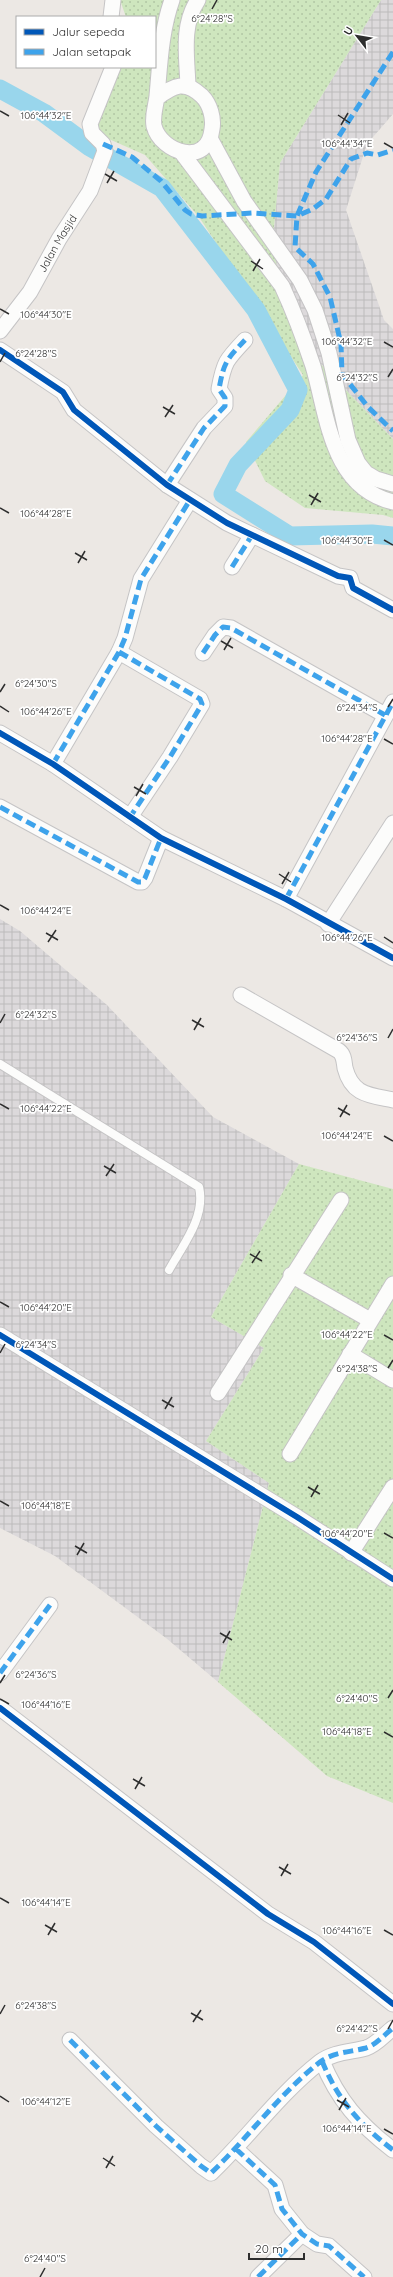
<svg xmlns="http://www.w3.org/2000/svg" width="393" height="2277" viewBox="0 0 393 2277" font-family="Quicksand,sans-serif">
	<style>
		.industrial { fill: url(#industrial-grid) }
		.grass { fill: url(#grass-dots) }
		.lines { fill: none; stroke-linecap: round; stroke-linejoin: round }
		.canal { stroke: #99d6ec; stroke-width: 19 }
		.lane-casing { stroke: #c5c4c5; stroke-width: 10 }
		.street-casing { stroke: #c5c4c5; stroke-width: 17 }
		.lane { stroke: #fcfcfb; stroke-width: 8 }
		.street { stroke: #fcfcfb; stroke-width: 15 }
		.quiet { stroke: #3ea3eb; stroke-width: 5; stroke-dasharray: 10 5; stroke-linecap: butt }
		.cycleway-casing { stroke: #fff; stroke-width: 8 }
		.cycleway { stroke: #0057b8; stroke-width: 6 }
		.ticks { fill: none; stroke: #2e2e2e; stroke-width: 1.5 }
		.labels { text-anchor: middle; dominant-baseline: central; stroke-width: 3.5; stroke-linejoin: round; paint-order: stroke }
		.street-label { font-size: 11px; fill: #2e2e2e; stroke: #fff }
		.ticks-label { font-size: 10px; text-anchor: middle; fill: #2e2e2e; stroke: #fff; stroke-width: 3.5; stroke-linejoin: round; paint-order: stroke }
	</style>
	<defs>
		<pattern id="industrial-grid" width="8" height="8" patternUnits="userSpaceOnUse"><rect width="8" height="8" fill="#dcd9db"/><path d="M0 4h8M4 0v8" fill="none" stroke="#bdbbbc"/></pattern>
		<pattern id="grass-dots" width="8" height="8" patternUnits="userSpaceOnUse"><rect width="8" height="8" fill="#cee6be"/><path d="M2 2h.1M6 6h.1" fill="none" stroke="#b1c6a4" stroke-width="1.8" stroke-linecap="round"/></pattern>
	</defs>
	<rect width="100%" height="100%" fill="#ece8e4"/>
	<path class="industrial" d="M 381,0 L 393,0 L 393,114 L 367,144 L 346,210 L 384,320 L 393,329 L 393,439 L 316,359 L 293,320 L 272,249 L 280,163 Z
		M 0,919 L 20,931 L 107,1005 L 213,1117 L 299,1164 L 211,1317 L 264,1348 L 206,1441 L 269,1483 L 218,1682 L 166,1638 L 55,1556 L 0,1528 Z"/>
	<path class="grass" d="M 120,0 L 381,0 L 280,163 L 272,249 L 293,320 L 316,359 L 393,439 L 393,518 L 383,515 L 305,508 L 265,481 L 246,442 L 303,375 L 199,217 L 145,155 L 93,132 L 111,67 L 155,67 L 155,17 L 126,17 Z
		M 299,1164 L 393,1189 L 393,1803 L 327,1776 L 218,1682 L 269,1483 L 206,1441 L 264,1348 L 211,1317 Z"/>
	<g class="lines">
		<path class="canal" d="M 0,89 L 44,113 L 90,147 L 162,188 L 256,310 L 298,390 L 290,410 L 238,465 L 223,494 L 290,536 L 372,534 L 393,536"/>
		<g class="lane-casing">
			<path id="lane" d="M 0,1064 L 199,1187 C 206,1217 183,1245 169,1270"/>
		</g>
		<g class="street-casing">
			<g id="street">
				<path d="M 111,17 L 113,0"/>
				<path d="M 188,86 C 187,57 181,25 198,0"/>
				<path d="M 157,98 C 174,85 185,80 202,96 C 210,104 214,118 212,129 C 208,168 161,153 154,126 C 152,115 156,106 157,96 C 160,63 161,31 172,0"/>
				<path d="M 211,140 L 244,201 L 300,280 L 315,310 L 329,353 L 348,440 L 358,463 L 366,473 L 376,479 L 393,484"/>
				<path d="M 182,153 L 282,286 C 294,312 304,339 313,366 C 328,417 331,487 393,502"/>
				<path id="s1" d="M 0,331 L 30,292 L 59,239 L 90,191 L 105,151 L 103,144 L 92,133 L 90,124 L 113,67"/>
				<path d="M 0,350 L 63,392 L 74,410 L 167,485 L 227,523 L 338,576 L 350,578 L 353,588 L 393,610"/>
				<path d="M 167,485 L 204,428 L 225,406 L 225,398 L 219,389 C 224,362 226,360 245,340"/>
				<path d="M 232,567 L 252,535"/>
				<path d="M 119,652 L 200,699 L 202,704 L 170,757 L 130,817"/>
				<path d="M 203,653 L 215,635 L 223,627 L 231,628 L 385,715"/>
				<path d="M 0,733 L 53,764 L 161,838 L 286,899 L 393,958"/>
				<path d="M 53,764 L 119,652 L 125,638 L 141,579 L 190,500"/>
				<path d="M 0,807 L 138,882 L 142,882 L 145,878 L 161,838"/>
				<path d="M 286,899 L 393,702"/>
				<path d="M 328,924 L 393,823"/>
				<path d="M 241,995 L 339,1051 C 344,1055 344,1061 345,1068 C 352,1095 369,1095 393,1100"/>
				<path d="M 291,1275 L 370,1320"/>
				<path d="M 0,1335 L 297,1517 L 393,1579"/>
				<path d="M 350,1354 L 393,1380"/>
				<path d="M 218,1393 L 341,1200"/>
				<path d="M 290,1454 L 393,1284"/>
				<path d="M 351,1553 L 393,1487"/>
				<path d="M 0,1673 L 50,1605"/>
				<path d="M 0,1708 L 268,1914 L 314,1942 L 393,2004"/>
				<path d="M 70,2040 L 156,2126 L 201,2166 L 211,2173 C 248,2138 279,2094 320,2062 C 333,2052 351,2052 366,2048 C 376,2045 385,2034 393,2028"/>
				<path d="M 322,2061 C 338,2100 359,2124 393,2150"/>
				<path d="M 236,2149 L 275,2185 L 282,2209 L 302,2234 L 317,2244 L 329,2246 L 364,2277"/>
				<path d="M 258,2277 L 302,2234"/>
			</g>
		</g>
		<use href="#lane" class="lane"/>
		<use href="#street" class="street"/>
		<path class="quiet" d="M 393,52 L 316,172 L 297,216 L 295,247 L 313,264 L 330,297 L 341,344 L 342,374 L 368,407 L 393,431
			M 103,144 L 132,157 L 161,181 L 185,210 L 191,214 L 202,216 L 252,213 L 297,216 L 313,209 L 326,199 L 351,159 L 367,153 L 378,155 L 393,150
			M 167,485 L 204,428 L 225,406 L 225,398 L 219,389 C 224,362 226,360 245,340
			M 232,567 L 252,535
			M 119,652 L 200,699 L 202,704 L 170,757 L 130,817
			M 203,653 L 215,635 L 223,627 L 231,628 L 385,715
			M 53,764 L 119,652 L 125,638 L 141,579 L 190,500
			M 0,807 L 138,882 L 142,882 L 145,878 L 161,838
			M 286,899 L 393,702
			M 0,1673 L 50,1605
			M 70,2040 L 156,2126 L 201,2166 L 211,2173 C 248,2138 279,2094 320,2062 C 333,2052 351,2052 366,2048 C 376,2045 385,2034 393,2028
			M 322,2061 C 338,2100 359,2124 393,2150
			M 236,2149 L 275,2185 L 282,2209 L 302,2234 L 317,2244 L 329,2246 L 364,2277
			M 258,2277 L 302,2234"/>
		<g class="cycleway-casing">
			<path id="cycleway" d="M 0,350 L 63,392 L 74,410 L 167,485 L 227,523 L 338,576 L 350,578 L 353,588 L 393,610
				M 0,733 L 53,764 L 161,838 L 286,899 L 393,958
				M 0,1335 L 297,1517 L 393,1579
				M 0,1708 L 268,1914 L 314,1942 L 393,2004"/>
		</g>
		<use href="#cycleway" class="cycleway"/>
	</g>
	<path class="ticks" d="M 212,9 L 217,0M 0,111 L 9,116M 338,115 L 350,123M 341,125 L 348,113M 384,143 L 393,148M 105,174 L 117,181M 107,183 L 114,171M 251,261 L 263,269M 253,271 L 260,259M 0,309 L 9,314M 384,342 L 393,347M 0,362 L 5,353M 388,377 L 393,369M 163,407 L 175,414M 165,417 L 173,405M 309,495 L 321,502M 311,505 L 318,493M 0,508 L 9,513M 384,540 L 393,545M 75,553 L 87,560M 78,563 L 85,551M 221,641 L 233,648M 224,650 L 231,638M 0,692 L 5,684M 0,706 L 9,712M 388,707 L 393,699M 384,739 L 393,744M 134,787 L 146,794M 136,796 L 143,784M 279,874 L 291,882M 282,884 L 289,872M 0,905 L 9,910M 46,933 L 58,940M 384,937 L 393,943M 48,942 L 56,930M 192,1020 L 204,1027M 0,1023 L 5,1014M 194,1030 L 201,1018M 388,1038 L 393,1029M 0,1104 L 9,1109M 338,1108 L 350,1115M 340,1117 L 347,1105M 384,1136 L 393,1141M 104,1166 L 116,1173M 106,1176 L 114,1164M 250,1254 L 262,1261M 252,1263 L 260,1251M 0,1302 L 9,1307M 384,1335 L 393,1340M 0,1353 L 5,1344M 388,1368 L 393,1360M 162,1400 L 174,1407M 165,1409 L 172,1397M 308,1487 L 320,1494M 311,1497 L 318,1485M 0,1501 L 9,1506M 384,1533 L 393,1538M 75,1546 L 87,1553M 77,1555 L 84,1543M 220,1633 L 232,1640M 223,1643 L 230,1631M 0,1683 L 5,1675M 388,1698 L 393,1690M 0,1699 L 9,1704M 384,1732 L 393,1737M 133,1779 L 145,1786M 135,1789 L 142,1777M 279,1867 L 291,1874M 281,1876 L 288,1864M 0,1898 L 9,1903M 45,1925 L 57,1932M 384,1930 L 393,1935M 48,1935 L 55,1923M 191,2013 L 203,2020M 0,2014 L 5,2005M 193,2022 L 201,2010M 388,2029 L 393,2020M 0,2096 L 9,2102M 337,2100 L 349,2107M 339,2110 L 346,2098M 384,2129 L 393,2134M 103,2158 L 115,2166M 106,2168 L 113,2156M 40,2277 L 45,2268"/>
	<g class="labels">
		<g class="street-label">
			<text stroke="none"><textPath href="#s1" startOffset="105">Jalan Masjid</textPath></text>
		</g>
	</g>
	<g class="ticks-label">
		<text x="212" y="22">6°24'28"S</text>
		<text x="46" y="119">106°44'32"E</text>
		<text x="347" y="147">106°44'34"E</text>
		<text x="46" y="318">106°44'30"E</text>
		<text x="347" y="345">106°44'32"E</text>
		<text x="36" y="357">6°24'28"S</text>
		<text x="357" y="381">6°24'32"S</text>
		<text x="46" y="517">106°44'28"E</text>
		<text x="347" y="544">106°44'30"E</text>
		<text x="36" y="687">6°24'30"S</text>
		<text x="357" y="711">6°24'34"S</text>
		<text x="46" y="715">106°44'26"E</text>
		<text x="347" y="742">106°44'28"E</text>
		<text x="46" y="914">106°44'24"E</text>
		<text x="347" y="941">106°44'26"E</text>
		<text x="36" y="1018">6°24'32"S</text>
		<text x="357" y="1041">6°24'36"S</text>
		<text x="46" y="1112">106°44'22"E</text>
		<text x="347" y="1139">106°44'24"E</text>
		<text x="46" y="1311">106°44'20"E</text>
		<text x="347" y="1338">106°44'22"E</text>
		<text x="36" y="1348">6°24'34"S</text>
		<text x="357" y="1372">6°24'38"S</text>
		<text x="46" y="1509">106°44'18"E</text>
		<text x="347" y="1537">106°44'20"E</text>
		<text x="36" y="1678">6°24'36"S</text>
		<text x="357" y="1702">6°24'40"S</text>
		<text x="46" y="1708">106°44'16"E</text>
		<text x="347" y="1735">106°44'18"E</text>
		<text x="46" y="1906">106°44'14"E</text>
		<text x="347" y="1934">106°44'16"E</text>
		<text x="36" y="2009">6°24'38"S</text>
		<text x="357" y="2032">6°24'42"S</text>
		<text x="46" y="2105">106°44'12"E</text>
		<text x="347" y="2132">106°44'14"E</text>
		<text x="45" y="2262">6°24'40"S</text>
	</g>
	<rect x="16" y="16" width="140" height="52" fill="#ffffff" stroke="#ababab"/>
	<rect x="24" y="29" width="20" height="6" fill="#0057b8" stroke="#ababab"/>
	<text x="52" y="36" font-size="12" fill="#2e2e2e">Jalur sepeda</text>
	<rect x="24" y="49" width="20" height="6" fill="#3ea3eb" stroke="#ababab"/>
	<text x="52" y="56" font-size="12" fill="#2e2e2e">Jalan setapak</text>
	<g transform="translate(357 36) rotate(301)" stroke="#ffffff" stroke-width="3" paint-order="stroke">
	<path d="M0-3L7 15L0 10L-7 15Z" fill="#2e2e2e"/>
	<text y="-6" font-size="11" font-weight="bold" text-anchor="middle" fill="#2e2e2e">U</text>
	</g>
	<path d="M249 2253v6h55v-6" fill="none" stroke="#2e2e2e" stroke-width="2"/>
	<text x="255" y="2253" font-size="12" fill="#2e2e2e" stroke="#ffffff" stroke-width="3" paint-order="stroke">20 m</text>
</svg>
